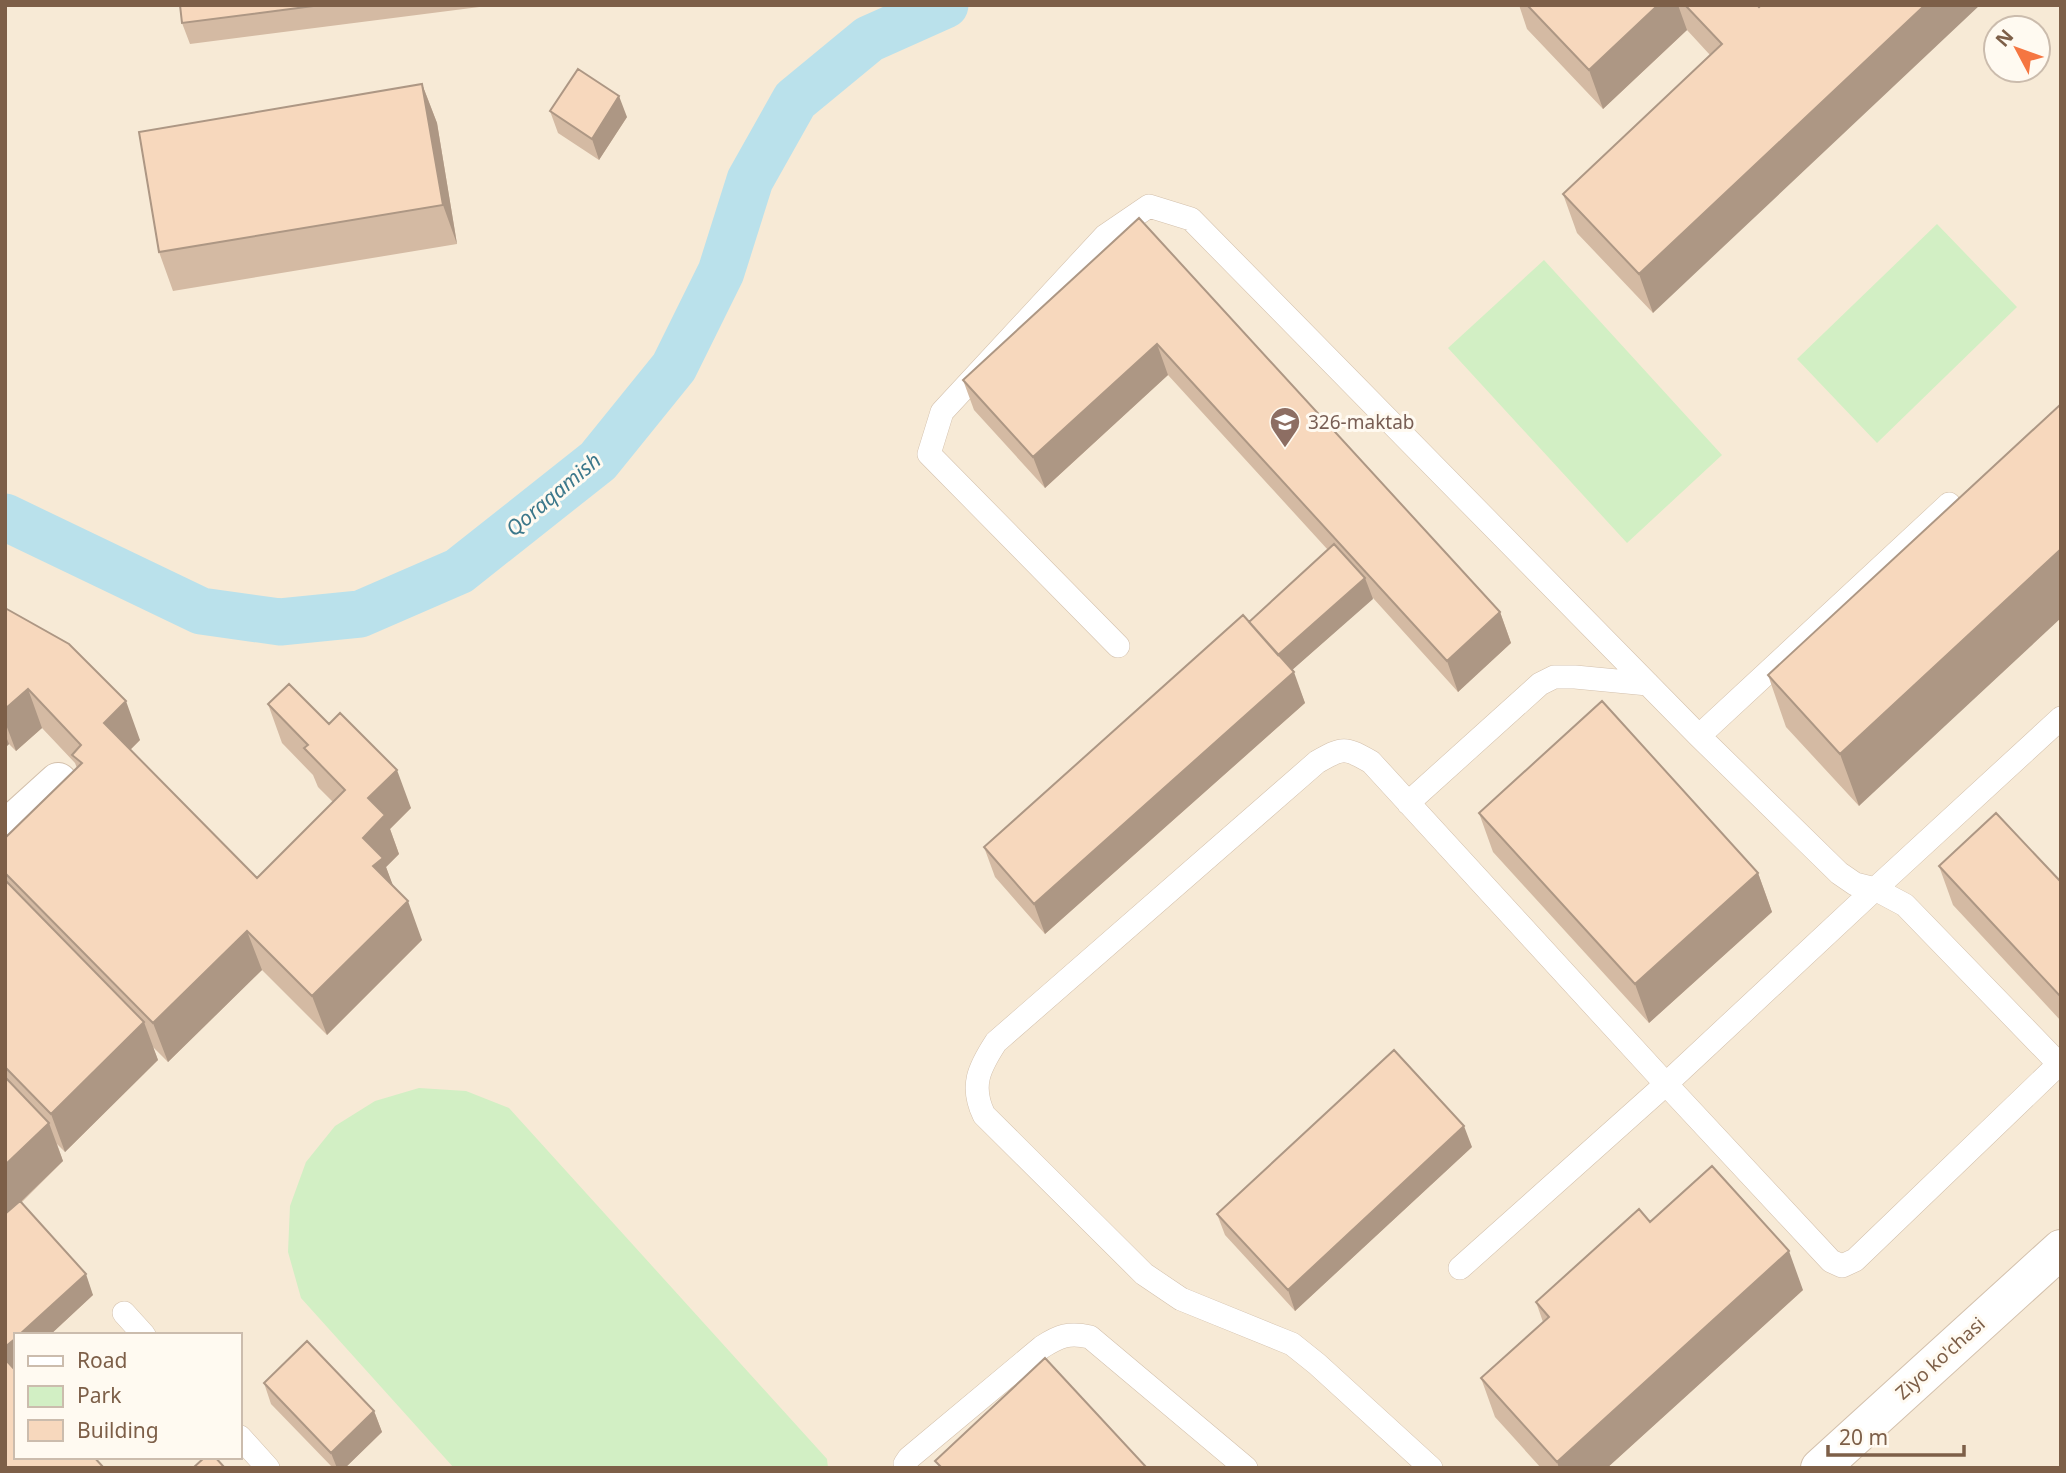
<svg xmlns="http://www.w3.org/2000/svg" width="2066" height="1473" viewBox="0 0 2066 1473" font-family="'Noto Sans',sans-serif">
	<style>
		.residential { fill: #f7ead6; fill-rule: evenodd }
		.green { fill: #d2efc4 }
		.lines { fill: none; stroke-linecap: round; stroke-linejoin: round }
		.canal { stroke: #bae1eb; stroke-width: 47 }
		.service-casing { stroke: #d3c0ac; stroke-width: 24 }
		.minor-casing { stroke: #d3c0ac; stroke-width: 40 }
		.service { stroke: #fff; stroke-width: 23 }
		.minor { stroke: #fff; stroke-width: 38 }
		.wall { fill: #d4baa3 }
		.shaded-wall { fill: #ad9784 }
		.building { fill: #f7d8bd; stroke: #ad9784; stroke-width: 2 }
		.labels { text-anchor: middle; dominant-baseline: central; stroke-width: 6; stroke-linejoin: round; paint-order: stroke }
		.education-label { font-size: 19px; fill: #785e54; stroke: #fffaf1; text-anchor: start }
		.street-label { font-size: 19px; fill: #7d5f48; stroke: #fffaf1 }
		.water-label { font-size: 21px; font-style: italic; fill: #3c788b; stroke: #fffaf1 }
	</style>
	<rect width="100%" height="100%" fill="#fff7e8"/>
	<path class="residential" d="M 5,5 L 2061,5 L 2061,1468 L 5,1468 ZM 1996,28 L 2038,28 L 2038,70 L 1996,70 ZM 16,1335 L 240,1335 L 240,1457 L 16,1457 Z"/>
	<path class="green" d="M 1937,224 L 2017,307 L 1877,443 L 1797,359 Z
		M 1544,260 L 1722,455 L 1627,543 L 1448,348 Z
		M 419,1088 L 466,1091 L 509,1108 L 827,1459 L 828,1468 L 454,1468 L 301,1298 L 288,1252 L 290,1206 L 306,1162 L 335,1126 L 375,1101 Z"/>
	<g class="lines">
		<path class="canal" d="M 5,517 L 201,611 L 280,622 L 360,614 L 459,571 L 598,461 L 674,367 L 721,272 L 750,180 L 795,100 L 869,39 L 945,5"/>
		<g class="service-casing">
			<path id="service" d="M 1118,646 L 929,454 L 942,412 L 1105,236 L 1149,206 L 1191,219 L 1699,736 L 1839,873 L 1855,884 L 1875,889 L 2061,718
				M 1699,736 L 1949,504
				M 1408,803 L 1540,684 L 1554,677 L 1575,677 L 1648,684
				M 1460,1268 L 1666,1084 L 1875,889 L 1905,905 L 2061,1066
				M 124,1313 L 144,1335
				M 240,1437 L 268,1468
				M 906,1468 L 905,1464 L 909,1458 L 1042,1347 C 1059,1336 1069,1332 1090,1337 L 1246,1468
				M 1431,1468 L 1317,1364 L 1292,1344 L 1181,1299 L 1144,1274 L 984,1115 C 970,1086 979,1068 996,1042 L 1317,762 C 1343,747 1345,747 1371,762 L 1666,1084 L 1831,1261 L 1842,1266 L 1855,1260 L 2059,1064"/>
		</g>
		<g class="minor-casing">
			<path id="minor" d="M 5,830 L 58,782
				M 1820,1468 L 2061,1249"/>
		</g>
		<use href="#service" class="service"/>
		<use href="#minor" class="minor"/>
	</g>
	<path class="wall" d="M 180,5 L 495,5 L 190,44 L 182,23 Z
		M 1519,5 L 1757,5 L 1653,313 L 1577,233 L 1563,194 L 1710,55 L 1687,30 L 1603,109 L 1527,29 Z
		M 422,84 L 437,123 L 457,244 L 173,291 L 159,252 Z
		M 550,111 L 627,117 L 599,160 L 558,133 Z
		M 1139,218 L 1500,612 L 1511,643 L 1458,692 L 1373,598 L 1292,670 L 1305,703 L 1045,934 L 995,877 L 984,847 L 1249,622 L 1328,550 L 1168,375 L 1045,488 L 974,410 L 963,380 Z
		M 2061,404 L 1859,806 L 1786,727 L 1768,675 Z
		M 5,608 L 140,740 L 130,750 L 257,878 L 333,802 L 318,787 L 313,775 L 282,743 L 268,704 L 411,808 L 390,829 L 399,854 L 386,867 L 393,887 L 422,940 L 327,1035 L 262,970 L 168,1062 L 153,1047 L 158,1060 L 65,1152 L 57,1144 L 63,1161 L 21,1203 L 93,1295 L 50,1335 L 16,1335 L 16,1366 L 13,1368 L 5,1468 L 5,838 L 77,768 L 75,763 L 42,728 L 16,751 L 9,744 L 5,748 Z
		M 1479,813 L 1758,873 L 1772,912 L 1649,1023 L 1493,852 Z
		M 1939,866 L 2061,882 L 2061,1021 L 1953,905 Z
		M 1472,1147 L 1295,1311 L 1225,1235 L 1217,1214 Z
		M 1650,1222 L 1803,1290 L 1607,1468 L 1541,1468 L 1495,1417 L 1481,1378 L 1543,1322 L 1536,1302 Z
		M 264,1383 L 374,1411 L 382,1432 L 345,1468 L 333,1468 L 271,1404 Z"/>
	<path class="shaded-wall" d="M 1658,5 L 1678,5 L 1687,30 L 1603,109 L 1589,70 Z
		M 1925,5 L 1980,5 L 1653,313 L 1639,274 Z
		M 422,84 L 437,123 L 457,244 L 443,205 Z
		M 619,96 L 627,117 L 599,160 L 592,139 Z
		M 1157,344 L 1168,375 L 1045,488 L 1033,457 Z
		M 2061,549 L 2061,618 L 1859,806 L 1840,754 Z
		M 1365,578 L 1373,599 L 1283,678 L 1275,657 Z
		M 1500,612 L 1511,643 L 1458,692 L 1447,661 Z
		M 1294,672 L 1305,703 L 1045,934 L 1034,904 Z
		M 28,689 L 42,728 L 16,751 L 5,722 L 5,709 Z
		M 126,701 L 140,740 L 118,762 L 104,723 Z
		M 5,734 L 9,744 L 5,748 Z
		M 397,770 L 411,808 L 390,829 L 399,854 L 386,867 L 397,896 L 387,905 L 363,838 L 368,798 Z
		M 1758,873 L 1772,912 L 1649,1023 L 1635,984 Z
		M 408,901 L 422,940 L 327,1035 L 312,996 Z
		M 247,931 L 262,970 L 168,1062 L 153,1023 Z
		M 144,1022 L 158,1060 L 65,1152 L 51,1114 Z
		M 49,1123 L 63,1161 L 5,1217 L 5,1165 Z
		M 1464,1126 L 1472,1147 L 1295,1311 L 1288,1290 Z
		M 1789,1251 L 1803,1290 L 1607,1468 L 1559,1468 L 1557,1462 Z
		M 86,1274 L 93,1295 L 50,1335 L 19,1335 Z
		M 16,1338 L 16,1366 L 7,1374 L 5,1370 L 5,1347 Z
		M 374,1411 L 382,1432 L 345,1468 L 337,1468 L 331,1453 Z"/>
	<path class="building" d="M 180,5 L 321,5 L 182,23 Z
		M 1527,5 L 1658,5 L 1589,70 Z
		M 1685,5 L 1757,5 L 1759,7 L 1761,5 L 1925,5 L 1639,274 L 1563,194 L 1722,44 Z
		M 578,69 L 619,96 L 592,139 L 550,111 Z
		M 422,84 L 443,205 L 159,252 L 139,132 Z
		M 1139,218 L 1500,612 L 1447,661 L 1157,344 L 1033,457 L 963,380 Z
		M 2061,404 L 2061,549 L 1840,754 L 1768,675 Z
		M 1334,544 L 1365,578 L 1278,655 L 1249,622 Z
		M 5,608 L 69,644 L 126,701 L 104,723 L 257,878 L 345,790 L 304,748 L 308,745 L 268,704 L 289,684 L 329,724 L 340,713 L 397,770 L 368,798 L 385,815 L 363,838 L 383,858 L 373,866 L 408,901 L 312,996 L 247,931 L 153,1023 L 5,873 L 5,838 L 82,763 L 72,755 L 81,745 L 28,689 L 5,709 Z
		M 1243,615 L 1294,672 L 1034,904 L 984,847 Z
		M 1602,701 L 1758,873 L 1635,984 L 1479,813 Z
		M 1996,813 L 2061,882 L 2061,997 L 1939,866 Z
		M 5,880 L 144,1022 L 51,1114 L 5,1067 Z
		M 1394,1050 L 1464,1126 L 1288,1290 L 1217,1214 Z
		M 5,1077 L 49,1123 L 5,1165 Z
		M 1712,1166 L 1789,1251 L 1557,1462 L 1481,1378 L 1549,1317 L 1536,1302 L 1639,1209 L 1650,1222 Z
		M 20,1201 L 86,1274 L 19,1335 L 16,1335 L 16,1338 L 5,1347 L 5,1214 Z
		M 307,1341 L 374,1411 L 331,1453 L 264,1383 Z
		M 1045,1358 L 1147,1468 L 942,1468 L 935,1461 Z
		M 5,1359 L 16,1371 L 16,1457 L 94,1457 L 104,1468 L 5,1468 Z
		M 205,1457 L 215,1457 L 225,1468 L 193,1468 Z"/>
	<defs>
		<g id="school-pin" transform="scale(1.575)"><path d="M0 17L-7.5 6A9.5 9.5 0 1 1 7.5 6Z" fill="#8d6e63" stroke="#fffaf1"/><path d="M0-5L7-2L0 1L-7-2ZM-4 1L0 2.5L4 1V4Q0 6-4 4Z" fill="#fff"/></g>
	</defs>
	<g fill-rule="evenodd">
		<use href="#school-pin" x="1285" y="422"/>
	</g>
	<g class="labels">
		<g class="education-label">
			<text x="1308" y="422">326-maktab</text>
		</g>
		<g class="street-label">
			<text transform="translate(1940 1358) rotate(-42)">Ziyo ko'chasi</text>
		</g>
		<g class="water-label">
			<text transform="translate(553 494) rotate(-40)">Qoraqamish</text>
		</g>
	</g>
	<rect width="2066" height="1473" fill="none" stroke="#7d5f48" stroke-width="14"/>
	<rect x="14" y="1333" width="228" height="126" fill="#fffaf1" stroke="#cbbcad" stroke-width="2"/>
	<rect x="28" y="1356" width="35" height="10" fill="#ffffff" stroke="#cbbcad" stroke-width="2"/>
	<text x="77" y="1368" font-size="21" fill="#7d5f48">Road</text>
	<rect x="28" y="1386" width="35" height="21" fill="#d2efc4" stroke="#cbbcad" stroke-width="2"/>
	<text x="77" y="1403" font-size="21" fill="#7d5f48">Park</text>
	<rect x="28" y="1420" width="35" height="21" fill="#f7d8bd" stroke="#cbbcad" stroke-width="2"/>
	<text x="77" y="1438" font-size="21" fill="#7d5f48">Building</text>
	<g transform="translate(2017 49) rotate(311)"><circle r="33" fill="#fffaf1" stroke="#cbbcad" stroke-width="2"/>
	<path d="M0-5L12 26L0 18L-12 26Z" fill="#f57641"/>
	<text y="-10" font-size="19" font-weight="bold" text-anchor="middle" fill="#7d5f48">N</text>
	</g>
	<path d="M1828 1445v10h136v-10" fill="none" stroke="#7d5f48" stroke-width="3.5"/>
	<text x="1839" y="1445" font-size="21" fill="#7d5f48" stroke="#fffaf1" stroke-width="5" paint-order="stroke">20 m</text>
</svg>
